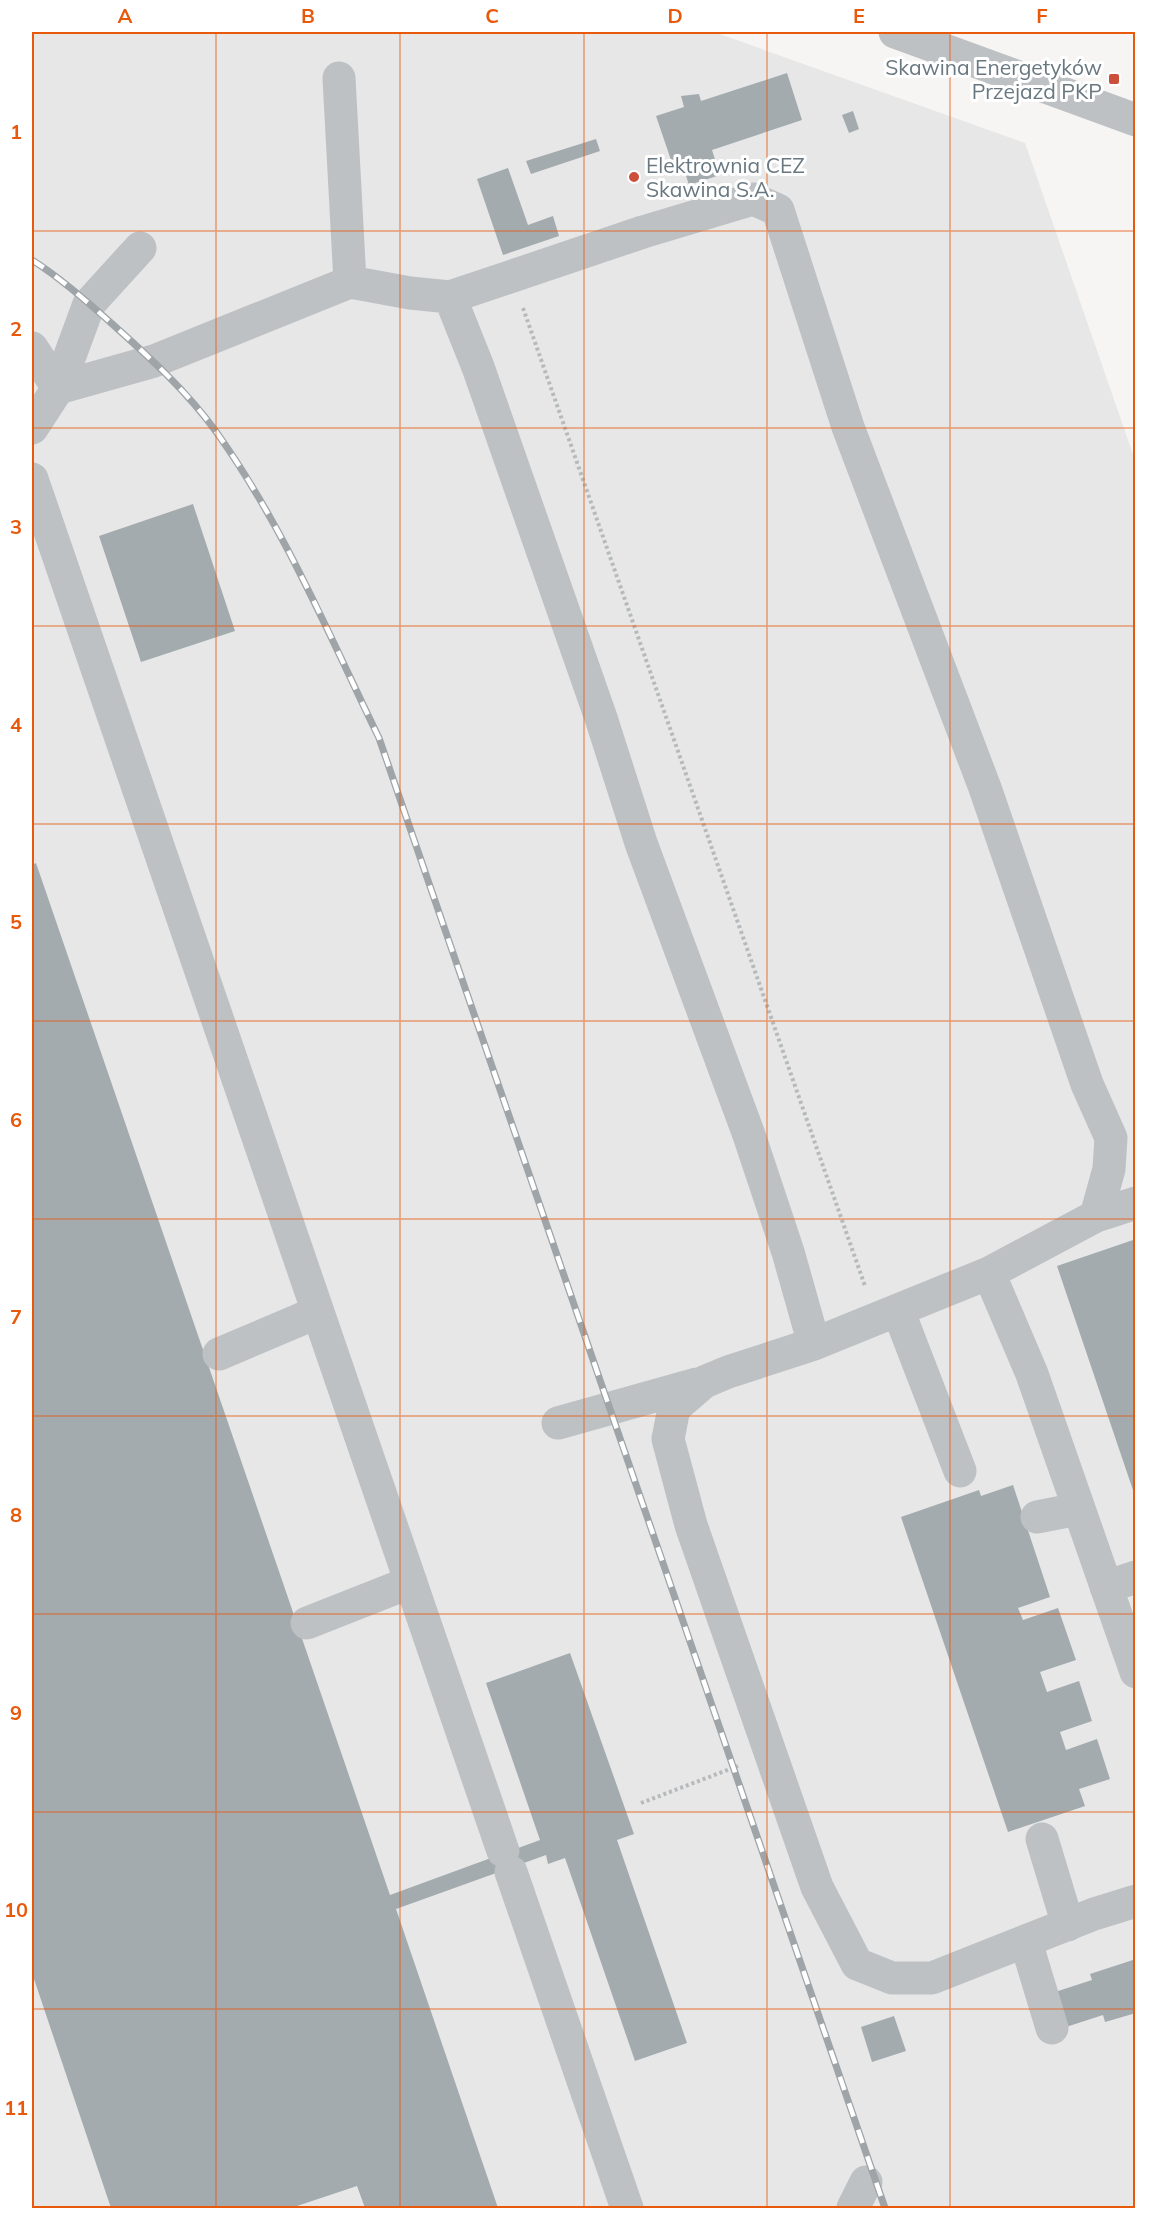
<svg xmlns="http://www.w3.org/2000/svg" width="1167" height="2240" viewBox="0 0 1167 2240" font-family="Mulish,sans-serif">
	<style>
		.built { fill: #e6e7e6 }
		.building { fill: #a3abaf }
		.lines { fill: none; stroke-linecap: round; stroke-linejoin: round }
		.path { stroke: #b7babc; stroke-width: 4; stroke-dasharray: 3 3; stroke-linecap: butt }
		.minor { stroke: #bdc1c4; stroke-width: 33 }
		.rail-casing { stroke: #9ea4a8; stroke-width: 7 }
		.rail { stroke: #fff; stroke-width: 4.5; stroke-dasharray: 14; stroke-linecap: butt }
		.grid { fill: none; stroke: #e8590c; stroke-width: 1.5; stroke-opacity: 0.55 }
		.poi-dot { fill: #cc4f3c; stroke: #fff; stroke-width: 2 }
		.labels { text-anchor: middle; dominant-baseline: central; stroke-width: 6; stroke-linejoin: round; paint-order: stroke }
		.poi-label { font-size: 21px; fill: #697880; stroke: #fff; text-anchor: end }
		.neatline { fill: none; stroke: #e8590c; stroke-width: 2 }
		.grid-label { font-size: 20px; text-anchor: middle; font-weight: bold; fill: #e8590c }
	</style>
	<rect width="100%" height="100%" fill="#f6f5f3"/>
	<path class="built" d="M 32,32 L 714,32 L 1025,143 L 1136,463 L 1135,2208 L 32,2208 Z"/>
	<path class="building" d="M 787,73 L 802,120 L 712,150 L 720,175 L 689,185 L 681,160 L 672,163 L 656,116 L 684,107 L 681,96 L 699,94 L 701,101 Z
		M 853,111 L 859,129 L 849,133 L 842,115 Z
		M 596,139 L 600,151 L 531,174 L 526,161 Z
		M 508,168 L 528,225 L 553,216 L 559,236 L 503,255 L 477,179 Z
		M 193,504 L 235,631 L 141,662 L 99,536 Z
		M 36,863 L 390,1895 L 540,1840 L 486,1683 L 570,1653 L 634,1834 L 617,1840 L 687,2043 L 635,2061 L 565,1858 L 548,1864 L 546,1855 L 396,1909 L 498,2208 L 365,2208 L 357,2186 L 291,2208 L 111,2208 L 32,1973 L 32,865 Z
		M 1136,1239 L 1136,1496 L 1135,1496 L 1057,1266 Z
		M 1013,1485 L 1050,1597 L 1018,1608 L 1023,1620 L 1058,1608 L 1076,1660 L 1040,1672 L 1047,1692 L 1079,1681 L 1092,1721 L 1060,1732 L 1066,1750 L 1097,1739 L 1110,1779 L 1079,1789 L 1085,1806 L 1008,1832 L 901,1517 L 979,1490 L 981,1496 Z
		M 1136,1959 L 1136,2013 L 1105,2022 L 1103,2015 L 1063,2028 L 1052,1993 L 1092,1980 L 1090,1974 Z
		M 894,2016 L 906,2051 L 872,2062 L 861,2027 Z"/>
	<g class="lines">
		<path class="path" d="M 523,308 L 865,1286
			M 641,1803 L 738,1766"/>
		<path class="minor" d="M 895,32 L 1136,120
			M 339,78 L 350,282
			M 450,297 L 643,232 L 753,199 L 778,210 L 848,427 L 985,788 L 1087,1084 L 1111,1138 L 1109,1169 L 1096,1216 L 989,1273 L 814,1344 L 728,1372 L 704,1382 L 674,1408 L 668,1439 L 691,1525 L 817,1887 L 857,1964 L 892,1978 L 932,1978 L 1094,1914 L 1136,1901
			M 32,348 L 58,388 L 89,304 L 140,248
			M 32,428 L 58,388 L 154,361 L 350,282 L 410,293 L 450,297 L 478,367 L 601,718 L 641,843 L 749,1135 L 788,1252 L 814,1344
			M 32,479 L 503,1851
			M 1096,1216 L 1136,1203
			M 989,1273 L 1032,1374 L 1136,1672
			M 898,1310 L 960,1471
			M 219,1354 L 318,1312
			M 558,1423 L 697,1384
			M 1037,1517 L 1078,1509
			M 1106,1587 L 1136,1577
			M 307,1623 L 411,1582
			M 1042,1839 L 1068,1925
			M 511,1872 L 627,2208
			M 1026,1942 L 1052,2028
			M 853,2208 L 866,2182"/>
		<g class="rail-casing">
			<path id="rail" d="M 32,260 C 59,277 85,300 110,322 C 148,356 187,391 217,433 C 284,527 329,635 379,738 L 885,2208"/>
		</g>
		<use href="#rail" class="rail"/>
	</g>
	<path class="grid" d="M 216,32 L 216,2208M 400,32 L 400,2208M 584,32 L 584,2208M 767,32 L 767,2208M 950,32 L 950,2208M 32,231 L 1136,231M 32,428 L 1136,428M 32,626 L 1136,626M 32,824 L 1136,824M 32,1021 L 1136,1021M 32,1219 L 1136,1219M 32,1416 L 1136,1416M 32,1614 L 1136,1614M 32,1812 L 1136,1812M 32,2009 L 1136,2009"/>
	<g class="poi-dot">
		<rect x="1108" y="73" width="12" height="12" rx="3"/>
		<circle cx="634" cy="177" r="6"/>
	</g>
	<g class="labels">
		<g class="poi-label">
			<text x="1102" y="67">Skawina Energetyków<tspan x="1102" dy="24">Przejazd PKP</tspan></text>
			<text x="646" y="165" text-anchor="start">Elektrownia CEZ<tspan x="646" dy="24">Skawina S.A.</tspan></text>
		</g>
	</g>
	<rect width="1167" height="2240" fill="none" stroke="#ffffff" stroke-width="66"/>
	<rect x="33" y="33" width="1101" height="2174" class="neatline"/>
	<g class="grid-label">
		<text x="125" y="23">A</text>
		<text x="308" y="23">B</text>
		<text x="492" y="23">C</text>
		<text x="675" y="23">D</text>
		<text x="859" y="23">E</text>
		<text x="1042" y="23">F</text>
		<text x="16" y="139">1</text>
		<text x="16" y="336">2</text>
		<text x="16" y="534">3</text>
		<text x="16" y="732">4</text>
		<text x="16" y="929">5</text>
		<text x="16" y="1127">6</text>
		<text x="16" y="1324">7</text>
		<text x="16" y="1522">8</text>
		<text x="16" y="1720">9</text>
		<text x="16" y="1917">10</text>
		<text x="16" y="2115">11</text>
	</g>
</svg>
